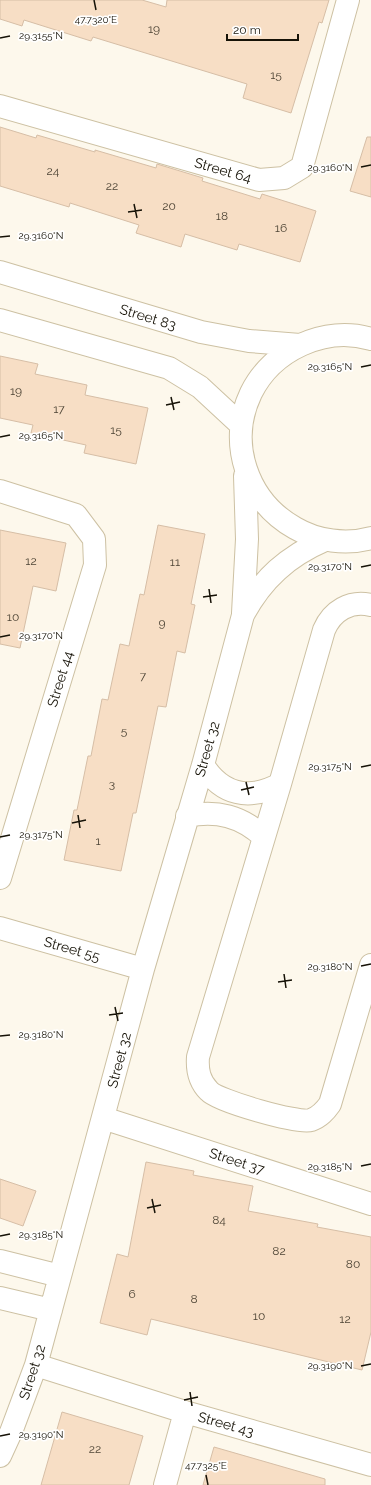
<svg xmlns="http://www.w3.org/2000/svg" width="371" height="1485" viewBox="0 0 371 1485" font-family="Raleway,sans-serif">
	<style>
		.building { fill: #f7dec5; stroke: #d6bea6 }
		.lines { fill: none; stroke-linecap: round; stroke-linejoin: round }
		.minor-casing { stroke: #cdc1a3; stroke-width: 24 }
		.minor { stroke: #fff; stroke-width: 22 }
		.ticks { fill: none; stroke: #161207; stroke-width: 1.5 }
		.labels { text-anchor: middle; dominant-baseline: central; stroke-width: 3.5; stroke-linejoin: round; paint-order: stroke }
		.number-label { font-size: 12px; fill: #4e4536 }
		.street-label { font-size: 14px; fill: #161207; stroke: #fff }
		.ticks-label { font-size: 10px; text-anchor: middle; fill: #161207; stroke: #fff; stroke-width: 3.5; stroke-linejoin: round; paint-order: stroke }
	</style>
	<rect width="100%" height="100%" fill="#fdf8ec"/>
	<path class="building" d="M 0,0 L 142,0 L 166,7 L 167,0 L 329,0 L 322,23 L 319,22 L 291,113 L 243,98 L 247,84 L 93,37 L 91,41 L 24,20 L 22,26 L 0,19 Z
		M 0,127 L 36,138 L 37,135 L 95,152 L 95,150 L 156,168 L 157,164 L 203,178 L 202,181 L 260,199 L 262,194 L 316,211 L 300,262 L 239,244 L 237,250 L 185,234 L 181,247 L 136,233 L 139,225 L 70,203 L 69,207 L 0,186 Z
		M 367,137 L 371,137 L 371,197 L 350,191 Z
		M 0,356 L 38,364 L 35,374 L 87,385 L 85,395 L 148,408 L 136,464 L 84,453 L 86,445 L 31,433 L 33,425 L 0,418 Z
		M 158,525 L 205,534 L 191,604 L 195,605 L 185,653 L 177,651 L 166,707 L 158,706 L 136,813 L 133,813 L 121,871 L 64,860 L 74,810 L 77,810 L 88,756 L 91,756 L 102,699 L 108,700 L 120,644 L 129,646 L 140,594 L 144,595 Z
		M 0,530 L 66,543 L 56,591 L 33,586 L 20,648 L 0,644 Z
		M 146,1162 L 194,1171 L 193,1175 L 253,1186 L 248,1211 L 318,1224 L 317,1227 L 371,1237 L 371,1332 L 362,1370 L 151,1319 L 147,1335 L 100,1323 L 117,1254 L 128,1257 Z
		M 0,1179 L 36,1191 L 23,1226 L 0,1218 Z
		M 62,1412 L 143,1436 L 129,1485 L 41,1485 Z
		M 214,1447 L 325,1479 L 325,1485 L 203,1485 Z"/>
	<g class="lines">
		<g class="minor-casing">
			<path id="minor" d="M 0,106 L 259,180 L 284,178 L 302,167 L 348,0
				M 0,272 L 201,332 L 249,341 L 300,345
				M 0,320 L 169,368 L 200,387 L 241,425
				M 371,339 C 325,325 272,350 251,393 C 227,443 247,501 295,528 C 317,541 346,545 371,538
				M 0,491 L 76,515 L 94,539 L 95,565 L 0,878
				M 371,605 C 350,600 332,611 324,630 L 280,784 L 198,1057 C 197,1070 199,1081 209,1091 C 218,1101 298,1124 311,1120 C 320,1117 325,1111 330,1104 L 371,965
				M 243,613 L 247,539 L 245,476
				M 203,765 C 222,795 249,801 280,784
				M 187,816 C 217,810 241,816 264,837
				M 0,928 L 143,969
				M 103,1118 L 371,1204
				M 0,1261 L 60,1276
				M 0,1298 L 51,1310
				M 36,1365 L 185,1412 L 371,1465
				M 0,1456 L 11,1432 L 36,1365 L 143,969 L 203,765 L 243,615 C 262,579 288,556 325,540
				M 165,1485 L 185,1412"/>
		</g>
		<use href="#minor" class="minor"/>
	</g>
	<path class="ticks" d="M 94,0 L 96,10M 0,38 L 10,36M 361,167 L 371,165M 134,204 L 137,218M 128,212 L 142,210M 0,237 L 10,236M 361,367 L 371,365M 171,397 L 174,410M 166,405 L 180,402M 0,437 L 10,435M 361,567 L 371,565M 209,589 L 211,603M 203,597 L 217,595M 0,637 L 10,635M 361,767 L 371,765M 246,782 L 249,795M 241,790 L 254,787M 78,815 L 80,828M 72,823 L 86,820M 0,837 L 10,835M 361,966 L 371,964M 284,974 L 286,988M 278,982 L 292,980M 115,1007 L 118,1021M 109,1015 L 123,1013M 0,1036 L 10,1035M 361,1166 L 371,1164M 152,1199 L 155,1213M 147,1208 L 161,1205M 0,1236 L 10,1234M 361,1366 L 371,1364M 190,1392 L 192,1406M 184,1400 L 198,1397M 0,1436 L 10,1434M 206,1475 L 208,1485"/>
	<g class="labels">
		<g class="number-label">
			<text x="154" y="29">19</text>
			<text x="276" y="75">15</text>
			<text x="53" y="171">24</text>
			<text x="112" y="186">22</text>
			<text x="169" y="206">20</text>
			<text x="222" y="216">18</text>
			<text x="281" y="228">16</text>
			<text x="16" y="391">19</text>
			<text x="59" y="409">17</text>
			<text x="116" y="430">15</text>
			<text x="31" y="561">12</text>
			<text x="175" y="562">11</text>
			<text x="13" y="617">10</text>
			<text x="162" y="623">9</text>
			<text x="143" y="676">7</text>
			<text x="124" y="731">5</text>
			<text x="112" y="784">3</text>
			<text x="98" y="841">1</text>
			<text x="219" y="1220">84</text>
			<text x="279" y="1251">82</text>
			<text x="353" y="1264">80</text>
			<text x="132" y="1294">6</text>
			<text x="194" y="1299">8</text>
			<text x="259" y="1316">10</text>
			<text x="345" y="1319">12</text>
			<text x="95" y="1449">22</text>
		</g>
		<g class="street-label">
			<text transform="translate(223 170) rotate(16)">Street 64</text>
			<text transform="translate(148 317) rotate(17)">Street 83</text>
			<text transform="translate(60 679) rotate(-73)">Street 44</text>
			<text transform="translate(207 749) rotate(-74)">Street 32</text>
			<text transform="translate(72 949) rotate(16)">Street 55</text>
			<text transform="translate(119 1060) rotate(-75)">Street 32</text>
			<text transform="translate(237 1161) rotate(18)">Street 37</text>
			<text transform="translate(32 1372) rotate(-72)">Street 32</text>
			<text transform="translate(226 1424) rotate(16)">Street 43</text>
		</g>
	</g>
	<g class="ticks-label">
		<text x="96" y="23">47.7320°E</text>
		<text x="41" y="39">29.3155°N</text>
		<text x="330" y="171">29.3160°N</text>
		<text x="41" y="239">29.3160°N</text>
		<text x="330" y="370">29.3165°N</text>
		<text x="41" y="439">29.3165°N</text>
		<text x="330" y="570">29.3170°N</text>
		<text x="41" y="639">29.3170°N</text>
		<text x="330" y="770">29.3175°N</text>
		<text x="41" y="838">29.3175°N</text>
		<text x="330" y="970">29.3180°N</text>
		<text x="41" y="1038">29.3180°N</text>
		<text x="330" y="1170">29.3185°N</text>
		<text x="41" y="1238">29.3185°N</text>
		<text x="330" y="1369">29.3190°N</text>
		<text x="41" y="1438">29.3190°N</text>
		<text x="206" y="1469">47.7325°E</text>
	</g>
	<path d="M227 34v6h71v-6" fill="none" stroke="#161207" stroke-width="2"/>
	<text x="233" y="34" font-size="12" fill="#161207" stroke="#ffffff" stroke-width="3" paint-order="stroke">20 m</text>
</svg>
